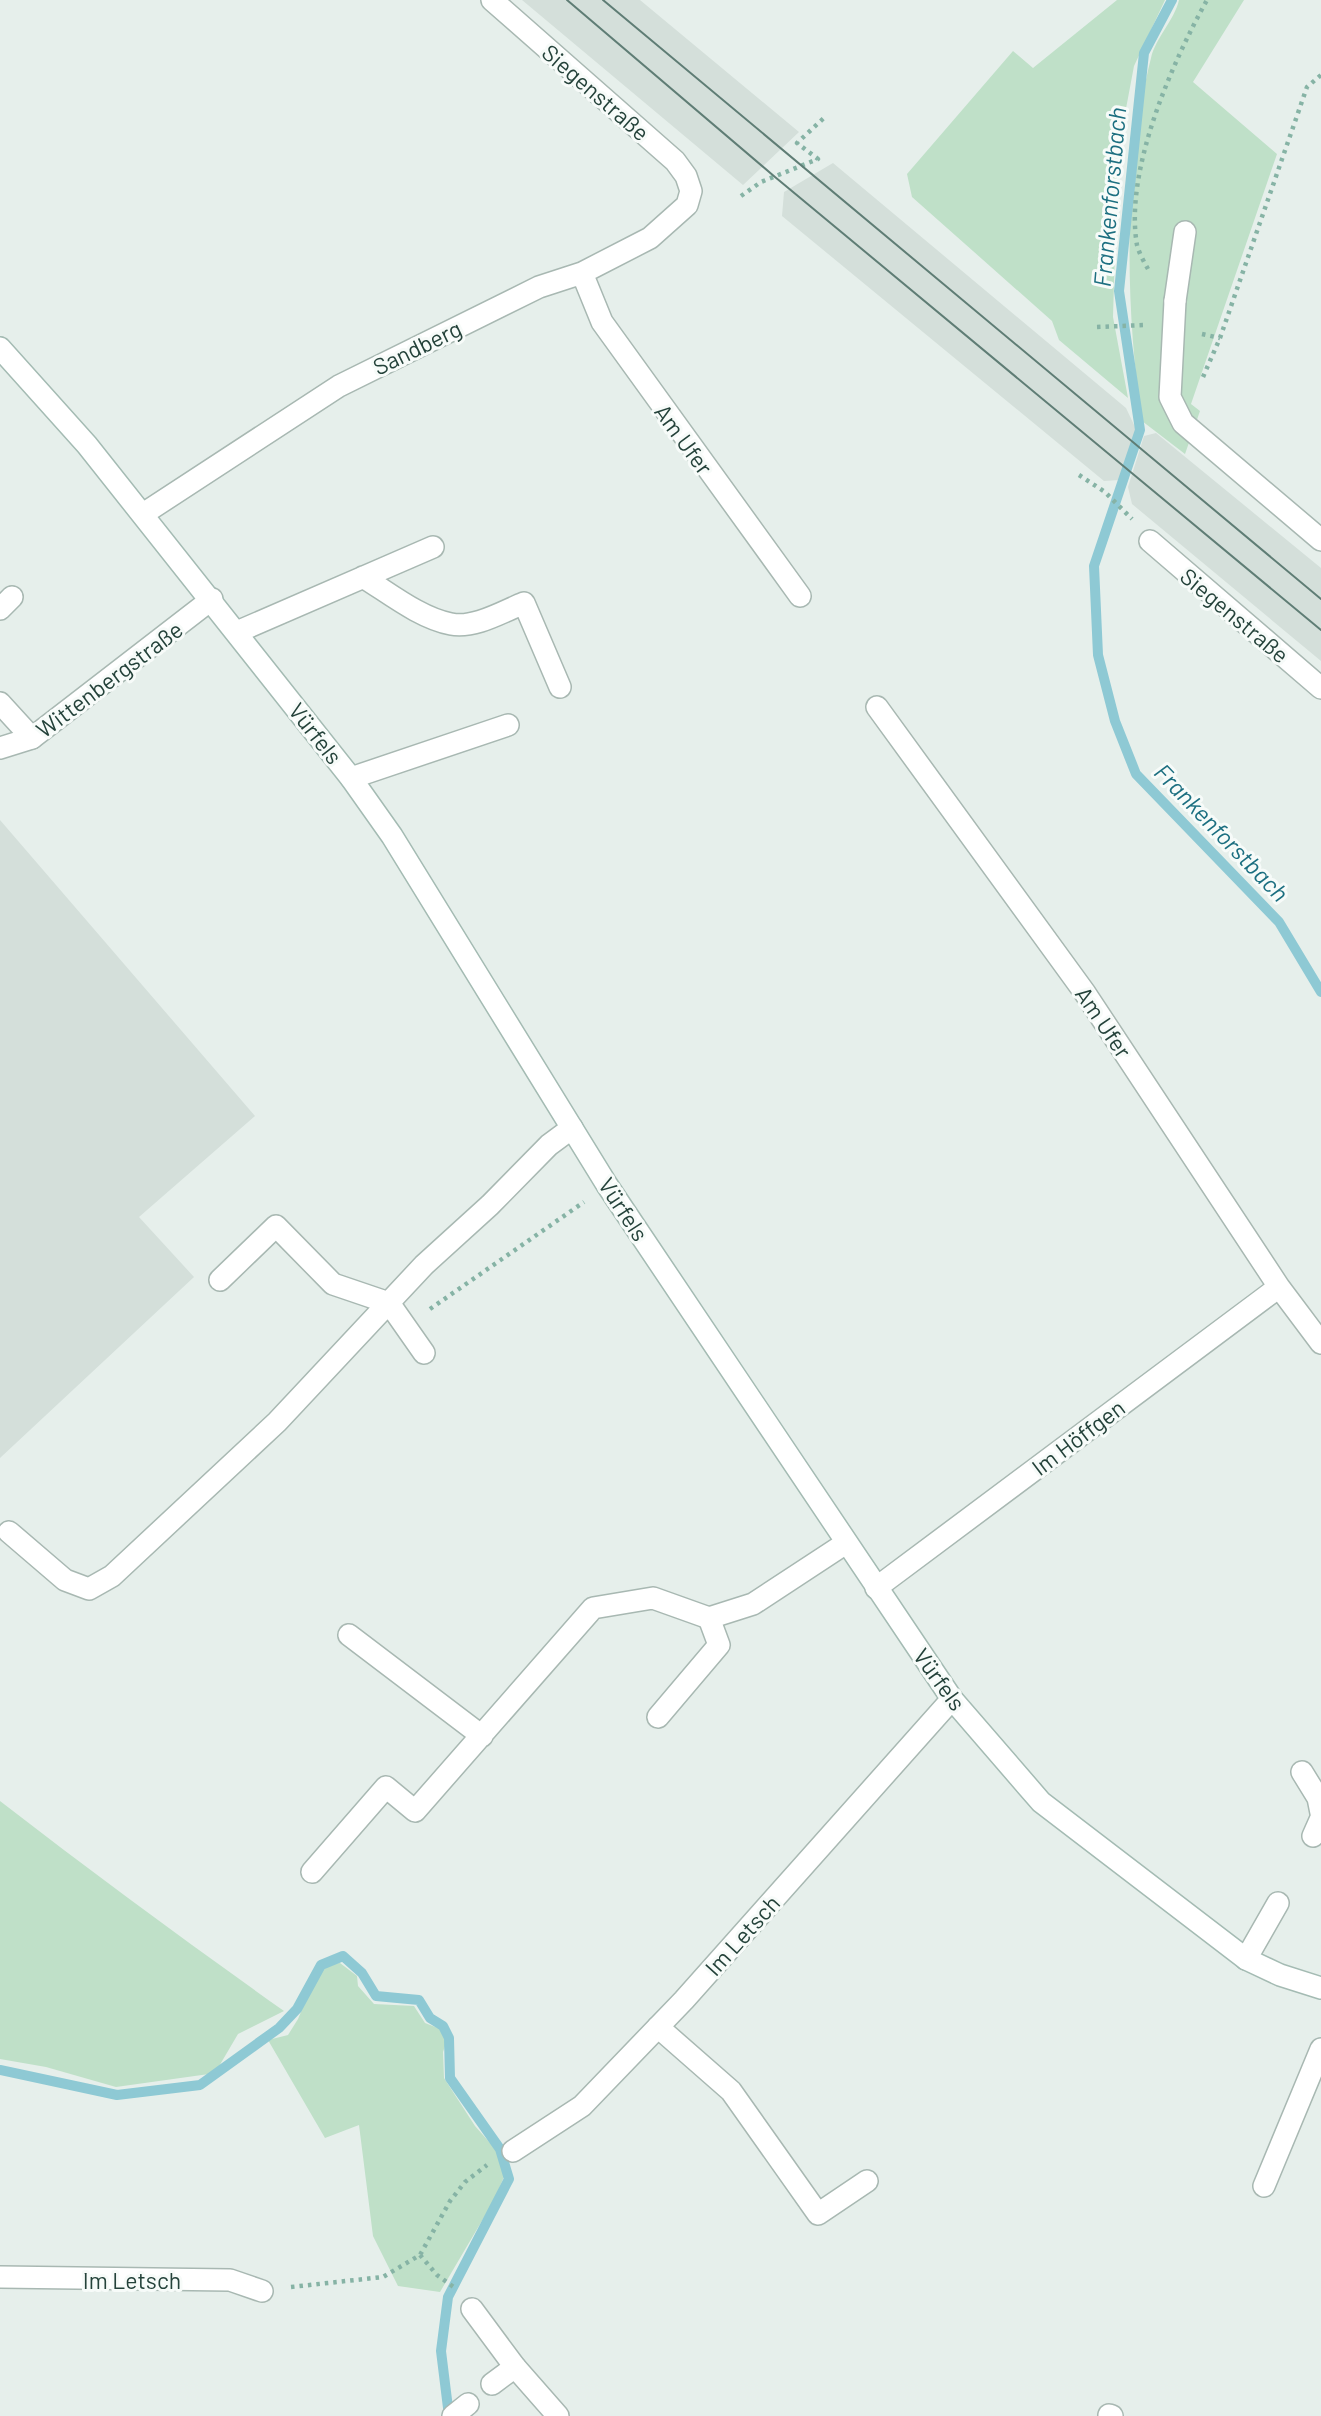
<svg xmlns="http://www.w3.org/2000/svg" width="1321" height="2416" viewBox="0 0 1321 2416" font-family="Barlow,sans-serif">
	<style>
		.built { fill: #d4dfda }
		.green { fill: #bfe0c8 }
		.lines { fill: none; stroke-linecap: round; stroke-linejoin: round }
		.stream { stroke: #8ec9d4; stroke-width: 10 }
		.lane-casing { stroke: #a8b8b2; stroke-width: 24 }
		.street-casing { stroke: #a8b8b2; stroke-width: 24 }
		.secondary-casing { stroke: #a4bbb3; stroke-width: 24 }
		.path { stroke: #86b3a5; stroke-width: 4.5; stroke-dasharray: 3.5 5; stroke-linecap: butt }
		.lane { stroke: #fff; stroke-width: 21 }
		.street { stroke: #fff; stroke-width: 21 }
		.secondary { stroke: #fff; stroke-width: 21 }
		.tram { stroke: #5f7d75; stroke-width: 2 }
		.labels { text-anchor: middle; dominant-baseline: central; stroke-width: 6; stroke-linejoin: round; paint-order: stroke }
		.street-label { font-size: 23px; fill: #24423a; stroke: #f7fbf9 }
		.water-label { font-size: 24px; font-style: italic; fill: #1c6f80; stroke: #f7fbf9 }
	</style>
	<rect width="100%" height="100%" fill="#e6efeb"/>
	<path class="built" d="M 522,0 L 640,0 L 799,132 L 743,185 Z
		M 833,163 L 1126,408 L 1136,429 L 1119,480 L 1104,481 L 782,216 L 784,192 Z
		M 1156,433 L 1321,568 L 1321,661 L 1132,504 L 1128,487 L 1144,436 Z
		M 0,820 L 255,1116 L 139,1217 L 194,1277 L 0,1458 Z"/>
	<path class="green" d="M 1117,0 L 1165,0 L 1134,66 L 1118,151 L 1113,317 L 1128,398 L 1059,340 L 1052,321 L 912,197 L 907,174 L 1013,51 L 1033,68 Z
		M 1179,0 L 1244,0 L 1193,82 L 1277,154 L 1191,404 L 1200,411 L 1185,454 L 1142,421 C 1125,308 1123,169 1151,58 C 1156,37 1174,21 1179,0 Z
		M 0,1801 C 93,1873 188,1943 284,2011 L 238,2034 L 218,2068 L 209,2074 L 116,2087 L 46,2067 L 0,2059 Z
		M 340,1963 L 357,1976 L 358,1986 L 374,2004 L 414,2006 L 425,2023 L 443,2030 L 446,2043 L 443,2052 L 444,2078 L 475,2126 L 498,2152 L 504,2177 L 493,2202 L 440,2292 L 398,2286 L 373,2236 L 359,2125 L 325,2138 L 268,2040 L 288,2035 L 298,2019 L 321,1964 Z"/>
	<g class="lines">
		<path class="stream" d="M 1172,0 L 1144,53 L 1119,291 L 1140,430 L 1094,566 L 1098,655 L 1115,721 L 1136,774 L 1279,922 L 1321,992
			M 0,2070 L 117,2095 L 200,2085 L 279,2028 L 297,2009 L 321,1965 L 343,1956 L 362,1973 L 376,1996 L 419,2000 L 430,2018 L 443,2026 L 449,2038 L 450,2078 L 500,2149 L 509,2179 L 448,2297 L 441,2351 L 449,2416"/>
		<g class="lane-casing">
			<path id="lane" d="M 1175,301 L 1185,232
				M 363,577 C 389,593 420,618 451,624 C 474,629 504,611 524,603 L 560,687
				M 0,609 L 12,597
				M 237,632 L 433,547
				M 0,703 L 32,738
				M 351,778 L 508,725
				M 220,1280 L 276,1226 L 333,1284 L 389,1303 L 424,1353
				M 9,1532 L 65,1580 L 89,1589 L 112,1576 L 277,1422 L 424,1265 L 490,1205 L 549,1145 L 572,1128
				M 658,1717 L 719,1645 L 709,1618
				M 1302,1772 L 1318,1798 L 1321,1813
				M 1313,1836 L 1321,1818
				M 1246,1959 L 1278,1903
				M 658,2027 L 731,2091 L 818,2214 L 867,2181
				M 1264,2186 L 1321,2049
				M 492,2384 L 515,2367
				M 453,2416 L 468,2404"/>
		</g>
		<g class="street-casing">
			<path id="street" d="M 582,273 L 602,322 L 800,596
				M 1175,301 L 1170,397 L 1183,423 L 1321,540
				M 143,514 L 339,386 L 539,287 L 582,273 L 650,238 L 687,205 L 691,191 L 686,176 L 675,161 L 492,0
				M 1150,541 L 1321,688
				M 877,707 L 1085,993 L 1279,1287 L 1321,1343
				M 0,748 L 32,738 L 212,599
				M 876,1588 L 1279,1287
				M 349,1635 L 482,1736
				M 312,1872 L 386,1787 L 415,1811 L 593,1608 L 653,1598 L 709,1618 L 753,1604 L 846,1543
				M 513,2151 L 582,2106 L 684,2000 L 952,1699
				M 0,2277 L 230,2280 L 262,2291
				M 472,2309 L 515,2367 L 558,2416
				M 1109,2415 L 1112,2416"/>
		</g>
		<g class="secondary-casing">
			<path id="secondary" d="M 0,348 L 87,445 L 351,778 L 392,836 L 607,1185 L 952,1699 L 1041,1802 L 1246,1959 L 1280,1975 L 1321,1988"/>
		</g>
		<path class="path" d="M 741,196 L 761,182 L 818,159 L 797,143 L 826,116
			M 1148,269 C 1144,262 1139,253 1137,245 C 1124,171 1172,63 1207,0
			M 1097,327 L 1145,325
			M 1202,334 L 1220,338
			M 1203,377 L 1220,338 L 1307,87 L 1321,75
			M 1079,475 L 1105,492 L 1132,519
			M 430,1309 L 584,1202
			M 420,2255 L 437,2275 L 455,2288
			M 291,2287 L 383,2277 L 420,2255 L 450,2201 L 465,2182 L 487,2165"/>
		<use href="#lane" class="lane"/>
		<use href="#street" class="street"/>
		<use href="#secondary" class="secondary"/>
		<path class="tram" d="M 567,0 L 775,177 L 1321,630
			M 603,0 L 1321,599"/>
	</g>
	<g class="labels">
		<g class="street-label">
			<text transform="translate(596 92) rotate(41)">Siegenstraße</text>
			<text transform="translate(417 347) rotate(-26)">Sandberg</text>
			<text transform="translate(684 439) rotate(54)">Am Ufer</text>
			<text transform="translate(1235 615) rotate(40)">Siegenstraße</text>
			<text transform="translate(109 679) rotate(-37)">Wittenbergstraße</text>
			<text transform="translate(316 733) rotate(52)">Vürfels</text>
			<text transform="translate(1104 1022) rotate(56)">Am Ufer</text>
			<text transform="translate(624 1209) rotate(57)">Vürfels</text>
			<text transform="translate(1078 1437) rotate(-37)">Im Höffgen</text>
			<text transform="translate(940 1679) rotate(54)">Vürfels</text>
			<text transform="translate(742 1935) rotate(-48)">Im Letsch</text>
			<text x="132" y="2280">Im Letsch</text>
		</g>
		<g class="water-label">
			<text transform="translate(1109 197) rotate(-85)">Frankenforstbach</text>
			<text transform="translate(1222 832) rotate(46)">Frankenforstbach</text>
		</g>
	</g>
</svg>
